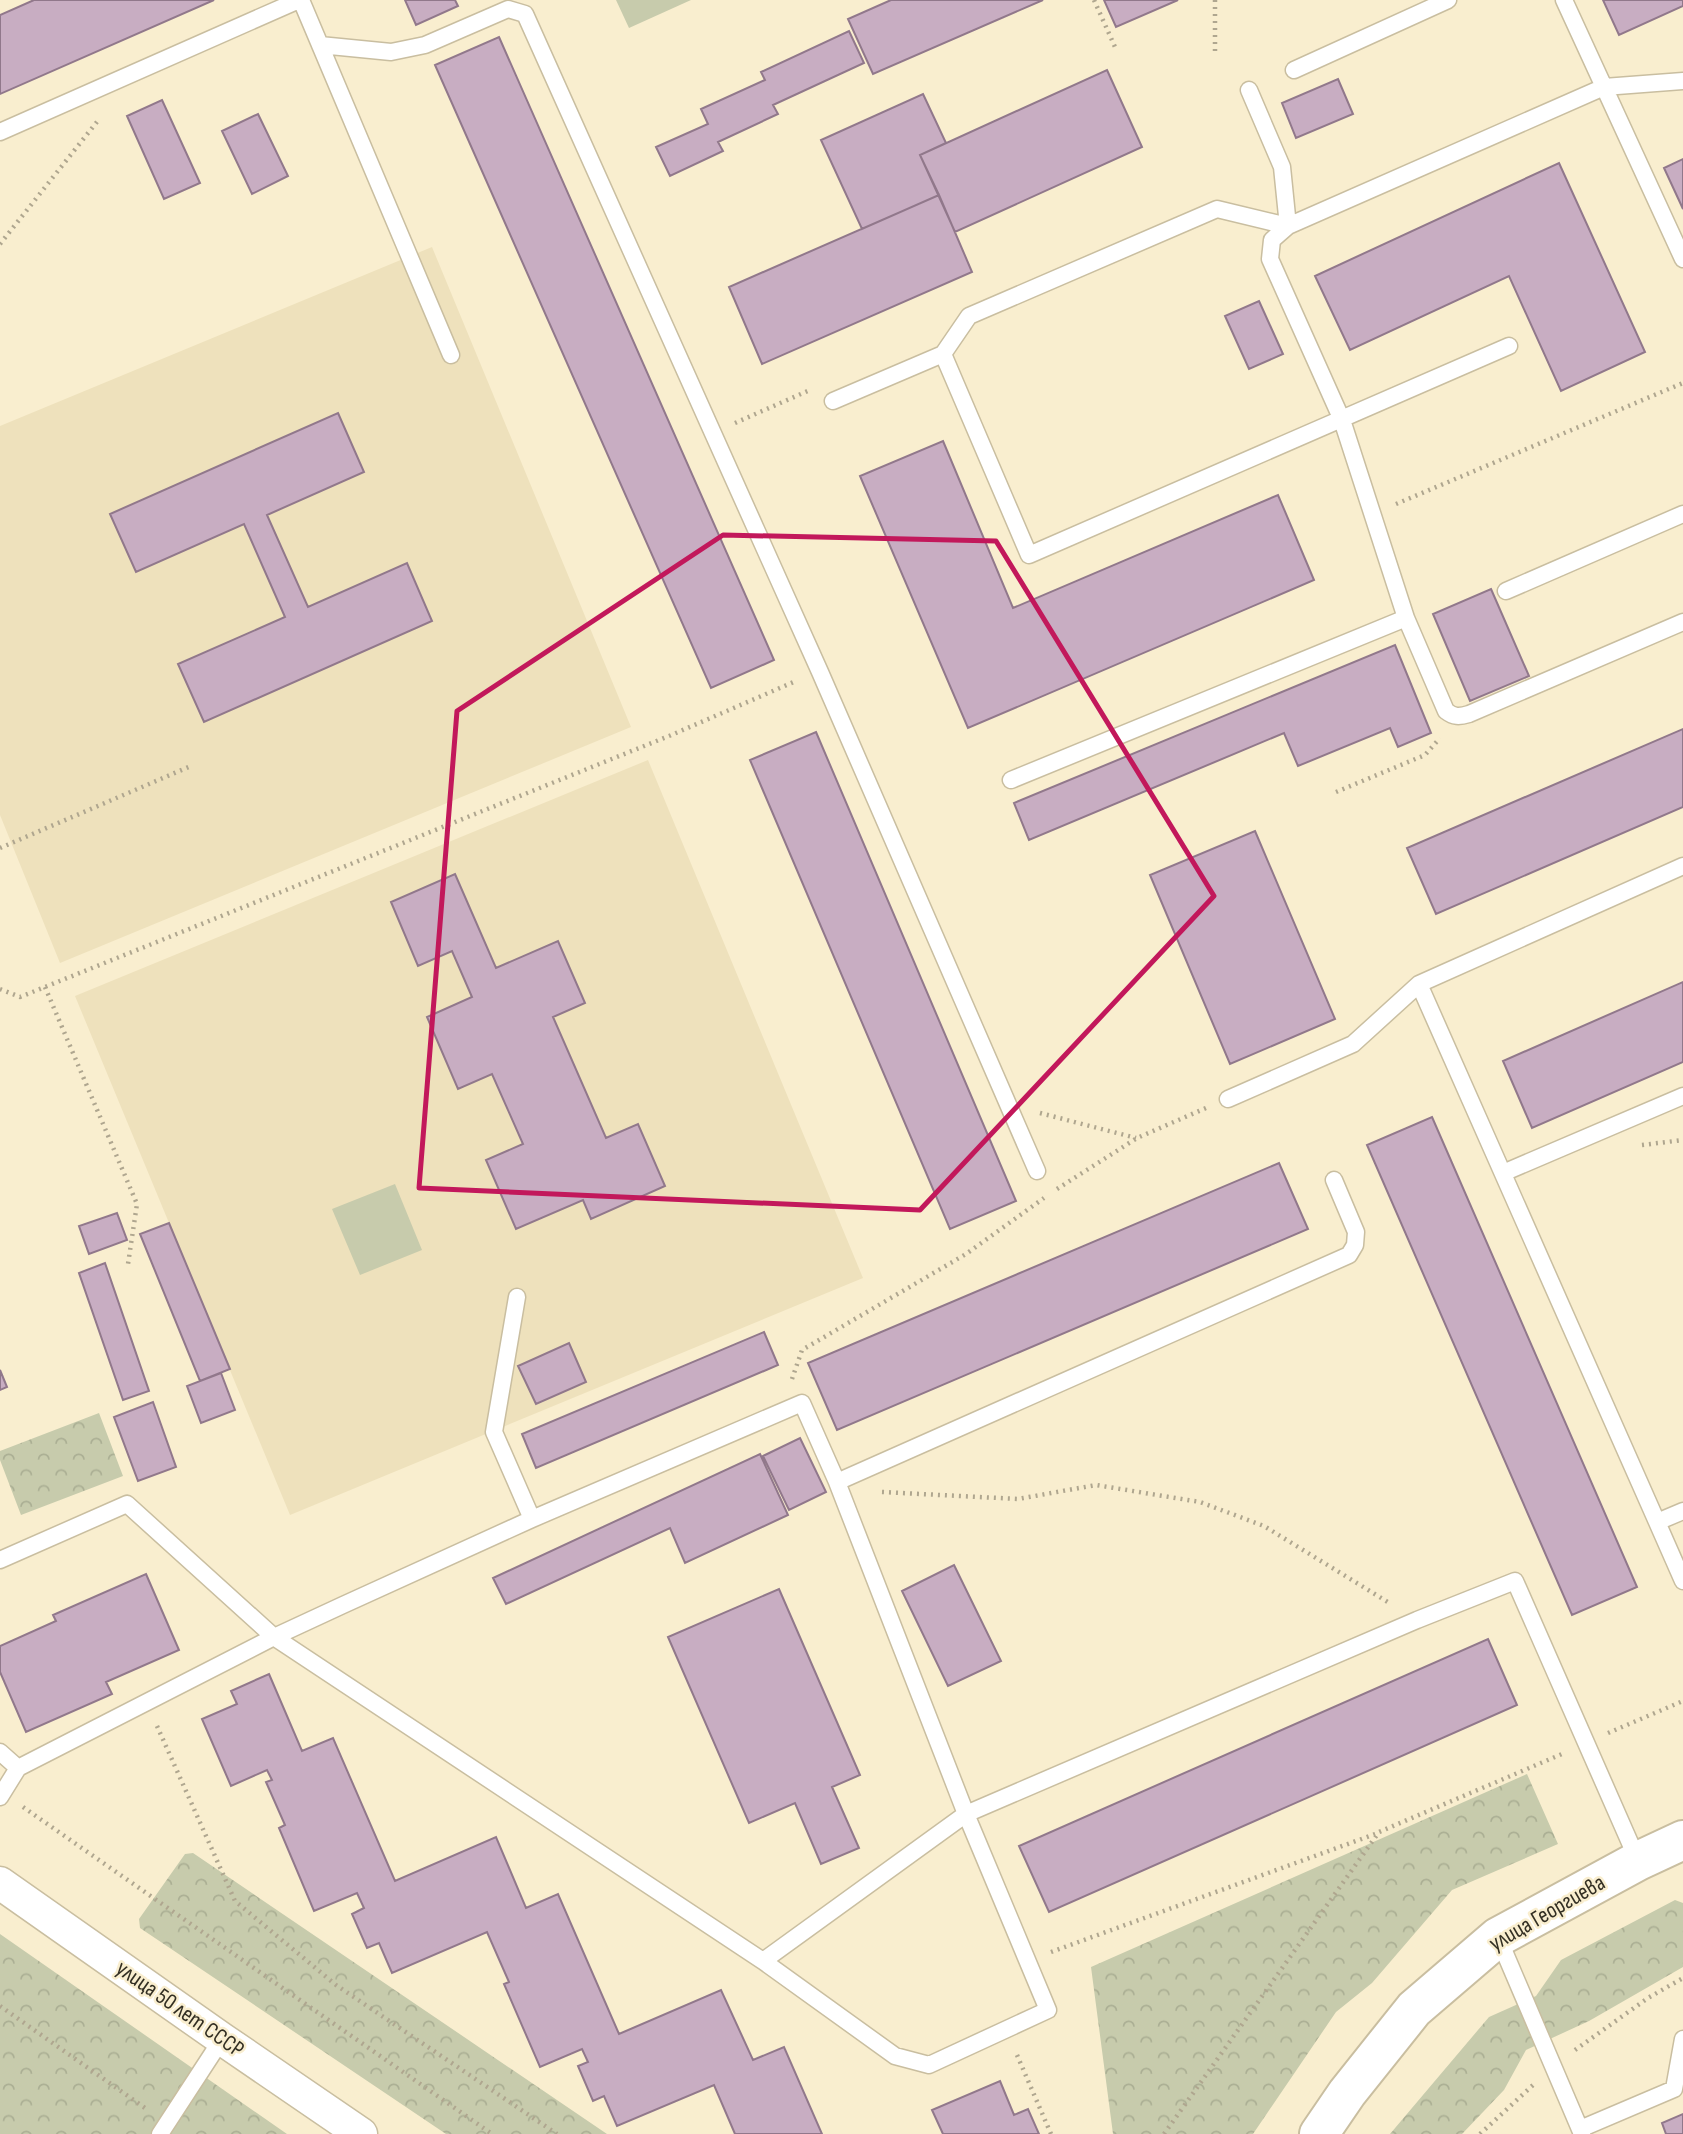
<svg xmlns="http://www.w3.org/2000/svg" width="1683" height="2134" viewBox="0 0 1683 2134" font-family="'Sofia Sans Condensed',sans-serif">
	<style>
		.built { fill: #eee1bc }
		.grass { fill: #c7cbac }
		.forest { fill: url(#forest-crowns) }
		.building { fill: #c8adc2; stroke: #91788b; stroke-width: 2 }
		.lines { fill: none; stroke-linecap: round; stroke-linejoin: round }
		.lane-casing { stroke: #c9bea0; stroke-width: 19 }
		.street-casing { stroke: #c9bea0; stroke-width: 35 }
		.secondary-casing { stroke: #c9bea0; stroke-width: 42 }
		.path { stroke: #afa68f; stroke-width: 4.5; stroke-dasharray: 2 5; stroke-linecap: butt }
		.lane { stroke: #fff; stroke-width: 16 }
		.street { stroke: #fff; stroke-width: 32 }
		.secondary { stroke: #fff; stroke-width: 38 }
		.marked { fill: none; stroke: #c2185b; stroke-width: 5; stroke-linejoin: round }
		.labels { text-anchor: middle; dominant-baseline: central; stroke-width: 5; stroke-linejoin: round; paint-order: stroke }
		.street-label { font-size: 23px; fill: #332f23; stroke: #f9eecf }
	</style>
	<defs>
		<pattern id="forest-crowns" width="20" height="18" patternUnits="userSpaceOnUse" patternTransform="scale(1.75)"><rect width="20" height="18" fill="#c7cbac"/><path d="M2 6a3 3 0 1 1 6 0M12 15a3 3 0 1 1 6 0" fill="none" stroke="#abaf94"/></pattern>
	</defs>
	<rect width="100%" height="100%" fill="#f9eecf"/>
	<path class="built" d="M 432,247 L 631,727 L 60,963 L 0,815 L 0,426 Z
		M 648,760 L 863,1278 L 290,1515 L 75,996 Z"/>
	<path class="grass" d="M 616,0 L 691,0 L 629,28 Z
		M 395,1184 L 422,1250 L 360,1275 L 332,1209 Z"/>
	<path class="forest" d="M 99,1413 L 123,1476 L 21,1515 L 0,1460 L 0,1451 Z
		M 1527,1774 L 1558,1844 L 1452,1890 L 1372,1983 L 1336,2012 L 1253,2134 L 1113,2134 L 1091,1967 Z
		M 193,1853 L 607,2134 L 446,2134 L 140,1928 L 139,1919 L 185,1854 Z
		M 1675,1900 L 1683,1903 L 1683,1967 L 1589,2021 L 1526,2050 L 1504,2090 L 1462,2134 L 1390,2134 L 1489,2017 L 1536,1996 L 1561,1960 Z
		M 0,1934 L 287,2134 L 0,2134 Z"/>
	<path class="building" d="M 34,0 L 214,0 L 0,94 L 0,15 Z
		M 405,0 L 455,0 L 458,6 L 416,25 Z
		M 891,0 L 1043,0 L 873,74 L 848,19 Z
		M 1104,0 L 1178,0 L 1116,27 Z
		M 1603,0 L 1683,0 L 1683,6 L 1619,35 Z
		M 849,31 L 864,63 L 773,105 L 778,114 L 718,142 L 723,151 L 670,176 L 656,147 L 708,124 L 701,109 L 765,80 L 761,72 Z
		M 499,37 L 774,660 L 711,688 L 435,65 Z
		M 1107,70 L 1142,147 L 955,232 L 920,155 Z
		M 1338,79 L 1353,114 L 1296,138 L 1282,103 Z
		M 923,94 L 946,143 L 920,155 L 939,195 L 862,229 L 821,140 Z
		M 162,100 L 200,183 L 164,199 L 127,116 Z
		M 258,114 L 288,176 L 252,194 L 222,131 Z
		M 1683,159 L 1683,209 L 1664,168 Z
		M 1559,163 L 1645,352 L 1561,391 L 1509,276 L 1350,350 L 1315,276 Z
		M 939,195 L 972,272 L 762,364 L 729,287 Z
		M 1259,301 L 1283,354 L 1249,369 L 1225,316 Z
		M 338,413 L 364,472 L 267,515 L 308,607 L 407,563 L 432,621 L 204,722 L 178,664 L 285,617 L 244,524 L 136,572 L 110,514 Z
		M 943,441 L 1013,608 L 1278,495 L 1314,580 L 968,728 L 860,476 Z
		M 1491,589 L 1529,676 L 1470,701 L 1433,614 Z
		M 1395,645 L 1431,733 L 1398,747 L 1390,728 L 1298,766 L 1284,733 L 1029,840 L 1014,803 Z
		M 1683,729 L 1683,807 L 1436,914 L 1407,848 Z
		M 816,732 L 1016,1201 L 950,1229 L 750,760 Z
		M 1255,831 L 1335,1019 L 1230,1064 L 1150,875 Z
		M 455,874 L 496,968 L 558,941 L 585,1003 L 553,1017 L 606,1138 L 638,1124 L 665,1186 L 591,1219 L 583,1200 L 516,1229 L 486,1160 L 523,1144 L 492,1074 L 458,1089 L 427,1017 L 472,997 L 452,951 L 418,966 L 391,902 Z
		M 1683,982 L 1683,1062 L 1532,1128 L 1503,1061 Z
		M 1432,1117 L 1637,1587 L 1572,1615 L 1367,1145 Z
		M 1279,1163 L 1308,1229 L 837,1430 L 808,1363 Z
		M 117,1213 L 127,1240 L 89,1254 L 79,1226 Z
		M 169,1223 L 230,1369 L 200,1381 L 140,1234 Z
		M 105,1263 L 149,1391 L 123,1400 L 79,1273 Z
		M 764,1332 L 778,1365 L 536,1468 L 522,1434 Z
		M 569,1343 L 586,1382 L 536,1404 L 518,1366 Z
		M 0,1370 L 7,1387 L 0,1390 Z
		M 0,1370 L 7,1387 L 0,1390 Z
		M 221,1373 L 235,1410 L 201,1423 L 187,1386 Z
		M 153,1402 L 176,1467 L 138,1481 L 114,1417 Z
		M 800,1438 L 826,1492 L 789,1510 L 763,1456 Z
		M 760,1454 L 788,1515 L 685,1563 L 670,1528 L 506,1604 L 493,1578 Z
		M 954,1565 L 1001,1661 L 948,1686 L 902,1591 Z
		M 146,1574 L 179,1650 L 106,1682 L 112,1694 L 26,1732 L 0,1672 L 0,1646 L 56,1621 L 53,1615 Z
		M 779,1589 L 860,1775 L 832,1787 L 859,1848 L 821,1864 L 795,1803 L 749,1823 L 668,1637 Z
		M 1488,1639 L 1517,1705 L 1049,1912 L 1019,1846 Z
		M 269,1674 L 302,1751 L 333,1738 L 395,1881 L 496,1837 L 526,1908 L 558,1894 L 619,2034 L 721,1990 L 753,2060 L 784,2047 L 822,2134 L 735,2134 L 714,2085 L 617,2126 L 604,2096 L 593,2101 L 578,2066 L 588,2062 L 582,2049 L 540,2067 L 504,1984 L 509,1982 L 487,1932 L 392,1973 L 379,1943 L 367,1948 L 352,1914 L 364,1908 L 357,1893 L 314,1911 L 279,1828 L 285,1825 L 266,1782 L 272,1780 L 267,1770 L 231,1786 L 202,1719 L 237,1704 L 231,1691 Z
		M 1000,2081 L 1014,2115 L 1028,2109 L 1039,2134 L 943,2134 L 932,2110 Z
		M 1683,2114 L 1683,2134 L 1666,2134 L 1662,2123 Z"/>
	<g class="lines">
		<g class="lane-casing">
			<path id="lane" d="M 301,0 L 451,355
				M 1564,0 L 1683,259
				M 320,45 L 391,52 L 425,45 L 508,9 L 525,14 L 820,672 L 1037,1171
				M 1294,70 L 1448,0
				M 1683,81 L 1604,87 L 1288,226 L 1272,240 L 1270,259 L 1342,420 L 1406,618 L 1446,711 C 1454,717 1459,717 1469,714 L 1683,622
				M 1249,90 L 1282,167 L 1288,226
				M 0,132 L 299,0
				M 943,354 L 1029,555 L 1509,346
				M 833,401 L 943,354 L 969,316 L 1217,209 L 1288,226
				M 1506,591 L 1683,514
				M 1011,780 L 1406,618
				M 1419,984 L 1657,1522 L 1683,1511
				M 1228,1099 L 1353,1044 L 1419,984 L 1683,866
				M 1503,1173 L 1683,1096
				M 517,1297 L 494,1432 L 532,1519
				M 837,1482 L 1349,1255 L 1355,1245 L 1356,1232 L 1334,1180
				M 1657,1522 L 1683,1581
				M 0,1560 L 127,1504 L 274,1637 L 763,1961 L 966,1814 L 1417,1620 L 1515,1581 L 1638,1861
				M 0,1752 L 18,1768
				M 0,1797 L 18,1768 L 274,1637 L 343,1605 L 532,1519 L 802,1403 L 837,1482 L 966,1814 L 1048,2010 L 929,2065 L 895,2056 L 763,1961
				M 1498,1937 L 1582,2134
				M 1580,2129 L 1674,2089 L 1683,2039
				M 160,2134 L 222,2039"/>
		</g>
		<g class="street-casing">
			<path id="street" d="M 0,1883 L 222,2039 L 361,2134"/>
		</g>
		<g class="secondary-casing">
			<path id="secondary" d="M 1319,2134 L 1347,2093 L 1414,2009 L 1498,1937 L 1638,1861 L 1683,1840"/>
		</g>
		<path class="path" d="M 1094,0 L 1115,47
			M 1215,51 L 1215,0
			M 0,244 L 100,118
			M 735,423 L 810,390
			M 1396,504 L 1683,383
			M 1336,792 L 1425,755 L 1440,738
			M 0,848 L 191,766
			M 45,987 L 137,1204 L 128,1264
			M 0,989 L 20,997 L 669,736 L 796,681
			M 1040,1113 L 1136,1138
			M 1642,1145 L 1683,1140
			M 1057,1189 L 1137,1138 L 1206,1108
			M 792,1379 L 802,1350 L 966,1254 L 1044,1198
			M 882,1492 L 1018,1499 L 1096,1485 L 1200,1502 L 1264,1526 L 1391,1604
			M 157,1726 L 235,1901 L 336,1985 L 557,2134
			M 1608,1733 L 1683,1701
			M 23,1807 L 492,2134
			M 1051,1952 L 1378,1833
			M 0,2006 L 145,2108
			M 1575,2050 L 1648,1998 L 1683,1978
			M 1017,2055 L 1051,2134
			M 1164,2134 L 1379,1832 L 1562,1754
			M 1480,2134 L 1533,2085"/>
		<use href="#lane" class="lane"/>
		<use href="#street" class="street"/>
		<use href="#secondary" class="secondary"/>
	</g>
	<path class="marked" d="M 723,535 L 996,541 L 1214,896 L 920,1210 L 419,1188 L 457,711 Z"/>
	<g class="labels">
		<g class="street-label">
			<text transform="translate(1547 1913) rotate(-30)">улица Георгиева</text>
			<text transform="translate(180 2009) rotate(35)">улица 50 лет СССР</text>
		</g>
	</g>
</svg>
